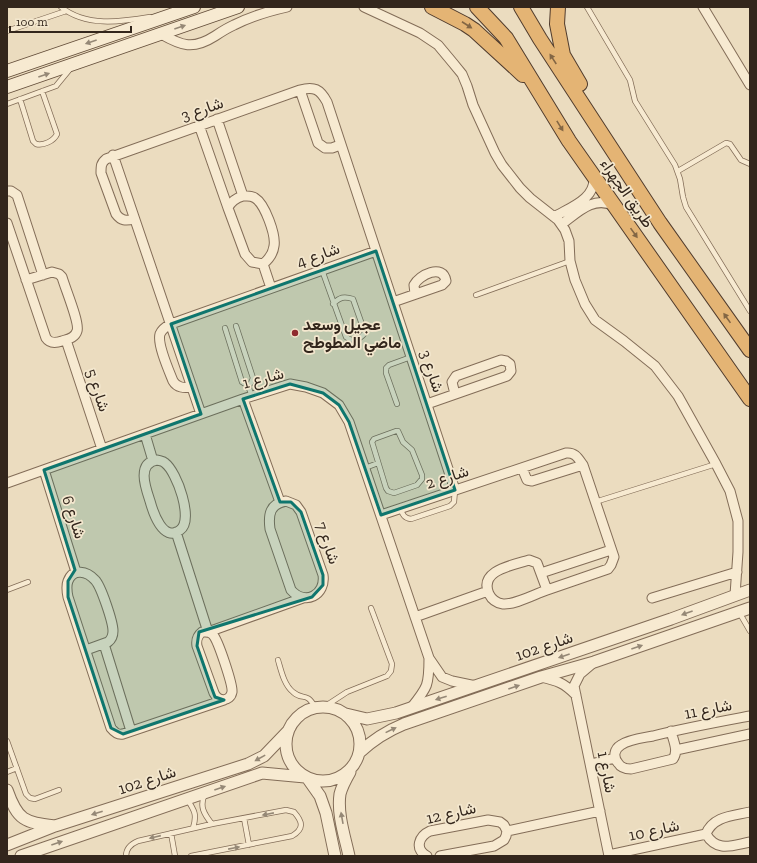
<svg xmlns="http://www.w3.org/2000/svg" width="757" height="863" viewBox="0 0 757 863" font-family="'Zilla Slab',Vazirmatn,serif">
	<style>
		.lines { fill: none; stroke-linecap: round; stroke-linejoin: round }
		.service-casing { stroke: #836d58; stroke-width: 6 }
		.minor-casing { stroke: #836d58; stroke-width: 11 }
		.tertiary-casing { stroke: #836d58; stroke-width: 13 }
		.secondary-casing { stroke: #654f3b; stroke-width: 14 }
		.trunk-casing { stroke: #513c2d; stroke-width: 16 }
		.service { stroke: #f7ead1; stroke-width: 4.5 }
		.minor { stroke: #f7ead1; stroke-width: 9 }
		.tertiary { stroke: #f7ead1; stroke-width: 11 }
		.secondary { stroke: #f7ead1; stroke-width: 12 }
		.trunk { stroke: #e4b474; stroke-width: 14 }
		.oneway { fill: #836644 }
		.oneway2 { fill: #958876 }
		.marked { fill: #0f766e; fill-opacity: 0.2; stroke: #0f766e; stroke-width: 3; stroke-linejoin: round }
		.poi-dot { fill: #8f2b2f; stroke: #f3e7ce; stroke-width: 1.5 }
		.labels { text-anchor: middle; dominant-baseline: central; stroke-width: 3.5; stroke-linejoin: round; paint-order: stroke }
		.street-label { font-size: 16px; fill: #33261c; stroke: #f3e7ce }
		.poi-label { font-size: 16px; font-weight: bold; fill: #33261c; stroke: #f3e7ce; text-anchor: start }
	</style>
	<rect width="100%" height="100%" fill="#ebdcbf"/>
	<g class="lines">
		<g class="service-casing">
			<path id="service" d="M 61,7 C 86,27 120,22 150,17
				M 587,7 L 630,80 L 635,101 L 675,165 L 680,179 L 683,197 L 686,207 L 750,311
				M 7,31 L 66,11
				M 20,99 L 33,141 L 36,144 C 43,146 54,141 57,134 L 42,91
				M 7,104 L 56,86 L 70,69
				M 678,171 L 726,143 L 730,144 L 741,160 L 750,164
				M 322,270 L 346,337 C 353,343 360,339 365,333 L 353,299 C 344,296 340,297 333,304
				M 476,295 L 570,261
				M 236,326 L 253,378 L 251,383 L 248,386 L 252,396
				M 225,328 L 242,382 L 248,386
				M 397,404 L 386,373 L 386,368 L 389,365 L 411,357
				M 396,431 L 398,431 L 403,442 L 412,450 L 422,475 L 422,479 L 417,485 L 394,493 L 388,491 L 386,488 L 372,442 L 374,439 Z
				M 365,468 L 378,463
				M 595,502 L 716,464
				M 400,508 C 403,515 404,518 411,519 L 450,506 L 454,502 L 455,490
				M 7,590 L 28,582
				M 739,612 L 750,631
				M 278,660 C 281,670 284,685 293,692 C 303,701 306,691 315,707
				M 324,707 L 347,692 L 387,676 L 391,671 L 392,664 L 371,608
				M 7,741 L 26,794 L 30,798 L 35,799 L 59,790
				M 7,772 L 17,768
				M 205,794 C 199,806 204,814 212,824
				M 187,799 C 195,811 197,815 193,828
				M 244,818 L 249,845
				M 171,833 L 175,856
				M 126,856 C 126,848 131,844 138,841 L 212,824 L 286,810 L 294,812 C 303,822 304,829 292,836 L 191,856"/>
		</g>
		<g class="minor-casing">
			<path id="minor" d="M 364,7 L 420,33 L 438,45 L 453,63 L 462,74 L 467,86 L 473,105 L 495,153 L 502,165 L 520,188 L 530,198 L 558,220 L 565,230 L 569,241 L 570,261 L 575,280 L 585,304 L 595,320 L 624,341 L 655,366 L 678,396 L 716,464 L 730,491 L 738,521 L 738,552 L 735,595
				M 703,7 L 750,85
				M 161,34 C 182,46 193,50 215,36 C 221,32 227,28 234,25 C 250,17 269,11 287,7
				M 300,90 L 318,143 L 325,148 L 332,148 L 340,145
				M 217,119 L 243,196
				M 199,125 L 228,208
				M 113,155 L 201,414
				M 7,191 L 11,191 L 17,195 L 43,275
				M 243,196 C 247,196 251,195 255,198 C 265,204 276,235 274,246 C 273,254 268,260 263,264 L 252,262 L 245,254 L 228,208 C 231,201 236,198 243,196 Z
				M 554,217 C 571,207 596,199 594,176
				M 134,219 C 126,221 121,221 116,214 L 101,173 C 101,166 101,163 106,159 L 300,90 C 314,86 320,89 327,102 L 455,490
				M 7,223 L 46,338 C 50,344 56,343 62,341 C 68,339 75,338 77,331 C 80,323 65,288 62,277 L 59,274 L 52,272 L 26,280
				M 562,224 C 577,213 594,195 614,206
				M 263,264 L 271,288
				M 393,302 L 442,285 L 446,281 C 443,263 419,275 414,285 L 415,294
				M 66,340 L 102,449
				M 192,387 C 184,388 177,388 173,381 C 169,371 157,344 160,334 C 162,329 167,326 171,324 L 376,251
				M 243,399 L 280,502
				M 427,404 L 507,376 L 511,371 L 510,364 L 506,361 L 501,360 L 456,376 L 452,382 L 455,394
				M 145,434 L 153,461
				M 157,460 C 160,461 163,461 165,463 C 177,472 194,520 180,530 C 163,543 153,512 150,501 C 146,489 136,463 157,460 Z
				M 522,468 L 527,480 L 532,481 L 583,465
				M 44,470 L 76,572
				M 7,483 L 243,399 L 290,384 L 306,387 L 323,393 L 339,405 L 349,422 L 429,658 L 442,677 L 452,681 L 476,686
				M 286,501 L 296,505 L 301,512 L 323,575 C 326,595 305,606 291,590 L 270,529 C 268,514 270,504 286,501 Z
				M 381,515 L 566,453 C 575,452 578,458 583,465 L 614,557 L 611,565 L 608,569 L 547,590
				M 176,532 L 208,632
				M 529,560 L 537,563 L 547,590 C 535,594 515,605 503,604 C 496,603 492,600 489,594 C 478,570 514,565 529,560 Z
				M 541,573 L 611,550
				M 652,598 L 737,572
				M 415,617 L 488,591
				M 202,632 C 206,632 210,631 213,635 C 218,640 233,685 232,692 C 230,702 218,702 214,693 L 197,646 C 196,640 197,636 202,632 Z
				M 208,632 L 303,598
				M 104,644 L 131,731
				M 86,650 L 108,642 C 112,639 113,636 113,631 C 113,622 101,586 95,580 C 87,571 73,568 68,581 C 66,586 67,592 68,597 L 111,728 C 115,733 118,735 123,734 L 224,700
				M 593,663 L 580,674 L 574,686 L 609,856
				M 541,677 C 558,681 564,683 576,695
				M 411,708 C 428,687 429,685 429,658
				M 671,731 C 673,740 679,751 673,759 L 631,769 C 626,769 621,768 618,763 C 613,757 614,749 621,745 C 630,739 643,738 653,736 C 685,728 718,722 750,716
				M 676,750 L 750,734
				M 591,764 L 615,758
				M 507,831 L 600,811
				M 706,834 C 713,816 733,816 750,812
				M 706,834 C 717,853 733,845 750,842
				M 609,855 L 706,834
				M 427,856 C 414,849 419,836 430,831 L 488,820 L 500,822 L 504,825 L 507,831 L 506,836 L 504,840 L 494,846 L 440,856"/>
		</g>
		<g class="tertiary-casing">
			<path id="tertiary" d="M286 744a37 37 0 1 1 74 0a37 37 0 1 1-74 0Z
				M 346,714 L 367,719 L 396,713 L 671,619 L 750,590
				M 360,752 C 373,740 387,731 404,724 L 541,677 L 594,662 L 750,608
				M 308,779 L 320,796 L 326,813 L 335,856
				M 7,790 C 18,821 24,822 55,826
				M 7,845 L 55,826 L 248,764 L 264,756 L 288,731
				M 21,856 L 262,773 L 305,777
				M 349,856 C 345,837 337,814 340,794 C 342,786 346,779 350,772"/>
		</g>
		<g class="secondary-casing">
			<path id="secondary" d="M 7,71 L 194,7
				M 7,87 L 238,7"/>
		</g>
		<g class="trunk-casing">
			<path id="trunk" d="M 432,7 L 465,24 L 474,30 L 523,75
				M 477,7 L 506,38 L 569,141 L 750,399
				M 521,7 L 540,39 L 660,223 L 750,350
				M 558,7 L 557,24 L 563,55 L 580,84"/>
		</g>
		<use href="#service" class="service"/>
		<use href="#minor" class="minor"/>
		<use href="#tertiary" class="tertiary"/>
		<use href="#secondary" class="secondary"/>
		<use href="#trunk" class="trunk"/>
	</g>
	<defs><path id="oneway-solid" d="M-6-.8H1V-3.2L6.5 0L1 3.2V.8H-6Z"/></defs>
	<g class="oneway">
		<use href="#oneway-solid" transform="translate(467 25) rotate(33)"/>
		<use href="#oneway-solid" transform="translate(553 59) rotate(-123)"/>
		<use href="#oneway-solid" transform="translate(560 126) rotate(58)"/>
		<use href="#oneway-solid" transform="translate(634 233) rotate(55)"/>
		<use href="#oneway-solid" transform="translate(727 318) rotate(-125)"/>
	</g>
	<g class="oneway2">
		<use href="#oneway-solid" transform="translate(180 27) rotate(-19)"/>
		<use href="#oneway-solid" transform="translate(91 42) rotate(161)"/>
		<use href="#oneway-solid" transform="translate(44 75) rotate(-19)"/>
		<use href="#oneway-solid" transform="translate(687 613) rotate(160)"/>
		<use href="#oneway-solid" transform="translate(637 647) rotate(-19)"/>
		<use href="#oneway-solid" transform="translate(564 656) rotate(161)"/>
		<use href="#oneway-solid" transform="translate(514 687) rotate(-19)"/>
		<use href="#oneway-solid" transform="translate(441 698) rotate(162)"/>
		<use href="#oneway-solid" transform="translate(391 730) rotate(-26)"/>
		<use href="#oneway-solid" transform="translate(260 758) rotate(151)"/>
		<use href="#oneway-solid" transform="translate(220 788) rotate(-19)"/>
		<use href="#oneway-solid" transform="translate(97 813) rotate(162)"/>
		<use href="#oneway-solid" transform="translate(268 814) rotate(169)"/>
		<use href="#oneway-solid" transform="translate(342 818) rotate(-100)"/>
		<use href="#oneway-solid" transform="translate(155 837) rotate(167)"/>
		<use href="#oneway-solid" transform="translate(57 843) rotate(-19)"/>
		<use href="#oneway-solid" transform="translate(234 848) rotate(-11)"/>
	</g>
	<path class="marked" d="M 376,251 L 455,490 L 381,515 L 349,422 L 339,405 L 323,393 L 290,384 L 243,399 L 280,502 L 291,502 L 301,512 L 323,575 L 323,585 L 312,597 L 199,632 L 197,646 L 212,689 L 215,697 L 224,700 L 123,734 L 111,728 L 68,597 L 68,581 L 75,570 L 44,470 L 201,414 L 171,324 Z"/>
	<circle class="poi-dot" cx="295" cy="333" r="4"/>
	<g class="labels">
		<g class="street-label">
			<text transform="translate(202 109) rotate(-19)">شارع 3</text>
			<text transform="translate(627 193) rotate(55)">طريق الجهراء</text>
			<text transform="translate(318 255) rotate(-20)">شارع 4</text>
			<text transform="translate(432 371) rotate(71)">شارع 3</text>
			<text transform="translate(263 378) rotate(-15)">شارع 1</text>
			<text transform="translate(98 390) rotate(71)">شارع 5</text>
			<text transform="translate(447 477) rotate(-18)">شارع 2</text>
			<text transform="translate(74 517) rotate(72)">شارع 6</text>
			<text transform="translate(328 543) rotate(71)">شارع 7</text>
			<text transform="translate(544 646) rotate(-19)">شارع 102</text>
			<text transform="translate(708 709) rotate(-11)">شارع 11</text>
			<text transform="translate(607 772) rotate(79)">شارع 1</text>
			<text transform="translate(147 780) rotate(-18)">شارع 102</text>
			<text transform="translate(451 813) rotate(-13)">شارع 12</text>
			<text transform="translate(654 830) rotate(-12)">شارع 10</text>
		</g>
		<g class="poi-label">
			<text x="303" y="324">عجيل وسعد<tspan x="303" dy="18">ماضي المطوطح</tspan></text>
		</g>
	</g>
	<rect width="757" height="863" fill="none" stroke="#33261c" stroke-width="16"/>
	<path d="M10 26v6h121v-6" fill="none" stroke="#33261c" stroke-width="2"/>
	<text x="16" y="26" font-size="12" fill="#33261c" stroke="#f3e7ce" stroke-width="3" paint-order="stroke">100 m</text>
</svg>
